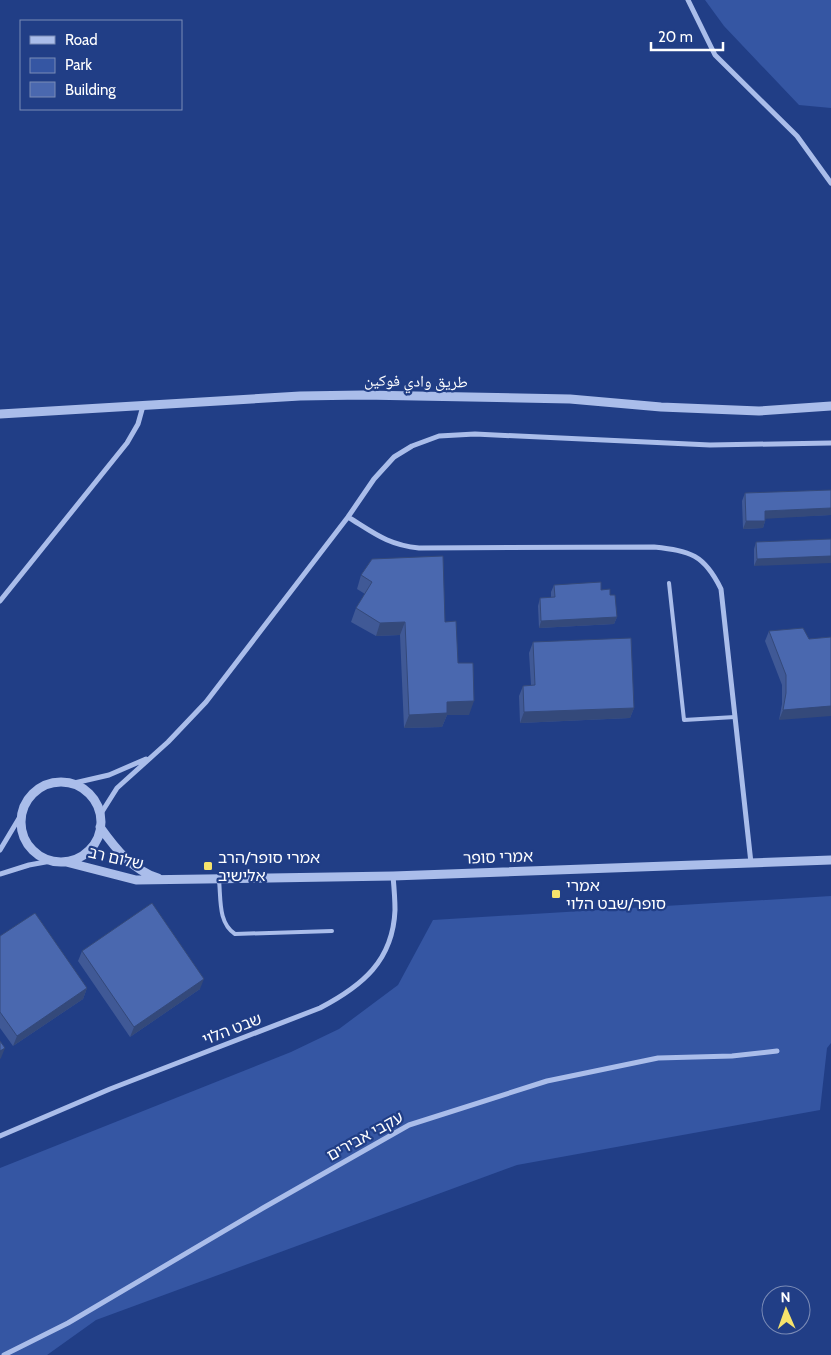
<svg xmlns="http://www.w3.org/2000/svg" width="831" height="1355" viewBox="0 0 831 1355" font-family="Cabin,'Noto Naskh Arabic','Noto Sans Hebrew',sans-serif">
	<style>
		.green { fill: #3556a3 }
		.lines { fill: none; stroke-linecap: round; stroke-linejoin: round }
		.service { stroke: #aabdea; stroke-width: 4 }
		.minor { stroke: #aabdea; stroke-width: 5 }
		.tertiary { stroke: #aabdea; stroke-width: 9 }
		.wall { fill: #405996 }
		.shaded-wall { fill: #34497a }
		.building { fill: #4a68af; stroke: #34497a }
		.poi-dot { fill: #f6e36c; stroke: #213e86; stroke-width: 2 }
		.labels { text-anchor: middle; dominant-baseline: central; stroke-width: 4.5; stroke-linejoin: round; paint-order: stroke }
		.street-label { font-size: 16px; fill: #fff; stroke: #213e86 }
		.poi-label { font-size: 16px; fill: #fff; stroke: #213e86; text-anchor: start }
	</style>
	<rect width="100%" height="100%" fill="#213e86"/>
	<path class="green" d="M 705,0 L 831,0 L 831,108 L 799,105 L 724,26 Z
		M 831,896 L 831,1043 L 827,1048 L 820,1110 L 517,1165 L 96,1320 L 47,1355 L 0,1355 L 0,1168 L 291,1052 L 339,1029 L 398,985 L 433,920 Z"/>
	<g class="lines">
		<path class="service" d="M 669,583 L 684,720 L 735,717
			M 219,880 C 221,899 218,923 235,934 L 332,931"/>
		<path class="minor" d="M 688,0 L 715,55 L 797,136 L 831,183
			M 348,517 C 374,533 388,545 419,548 L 654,547 C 690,551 704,554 721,589 L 751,863
			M 0,601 L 127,443 L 138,424 L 143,406
			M 70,784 L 109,775 L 146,759
			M 100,815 L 117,788 L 168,742 L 206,702 L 348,517 L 374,479 L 394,457 L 412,446 L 439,436 L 475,434 L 710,445 L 831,443
			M 0,850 L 21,815
			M 0,874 L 29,865 L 51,861
			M 0,1136 L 110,1089 L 320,1008 C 362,986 393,961 395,910 C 395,899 394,887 393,876
			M 4,1355 L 68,1323 L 263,1208 L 409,1125 L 547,1081 L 658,1058 L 732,1056 L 777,1051"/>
		<path class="tertiary" d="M 0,414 L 300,396 L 363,395 L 570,399 L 661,407 L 759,411 L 831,406
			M21 822a40 40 0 1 1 80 0a40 40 0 1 1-80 0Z
			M 100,827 C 115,848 132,870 158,878
			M 66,862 L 136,880 L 393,876 L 831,860"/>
	</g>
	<path class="wall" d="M 831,490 L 831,515 L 765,518 L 765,521 L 763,528 L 743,529 L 742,501 L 745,493 Z
		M 831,539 L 754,566 L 754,549 L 756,542 Z
		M 361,575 L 445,622 L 458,663 L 469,715 L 447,715 L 442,727 L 404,728 L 400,635 L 376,636 L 351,622 L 356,608 L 365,594 L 357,589 Z
		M 554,585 L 601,590 L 610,595 L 617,617 L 614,624 L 539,628 L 538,606 L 540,598 L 551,598 L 551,592 Z
		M 769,631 L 809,639 L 831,637 L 779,720 L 782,704 L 782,685 L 765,641 Z
		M 533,642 L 634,708 L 630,718 L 520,723 L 519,696 L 523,686 L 531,685 L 529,653 Z
		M 0,936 L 87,988 L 83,999 L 13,1046 L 0,1028 Z
		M 82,951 L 200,989 L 130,1037 L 78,961 Z"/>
	<path class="shaded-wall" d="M 831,508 L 831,515 L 762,519 L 765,511 Z
		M 746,521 L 765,521 L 763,528 L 743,529 Z
		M 831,556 L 831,563 L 754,566 L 757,559 Z
		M 617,617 L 614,624 L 539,628 L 541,621 Z
		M 405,622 L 400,635 L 376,636 L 380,623 Z
		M 474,701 L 469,715 L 447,715 L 442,727 L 404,728 L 409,715 L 447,702 Z
		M 831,706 L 831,716 L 779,720 L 783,710 Z
		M 634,708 L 630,718 L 520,723 L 524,712 Z
		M 204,979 L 200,989 L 130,1037 L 134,1027 Z
		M 87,988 L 83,999 L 13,1046 L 17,1036 Z
		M 5,1048 L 1,1058 L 0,1059 L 0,1051 Z"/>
	<path class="building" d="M 831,490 L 831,508 L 765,511 L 765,521 L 746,521 L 745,493 Z
		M 831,539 L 831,556 L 757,559 L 756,542 Z
		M 443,556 L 445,622 L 456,621 L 458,663 L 473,663 L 474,701 L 447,702 L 447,713 L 409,715 L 405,622 L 380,623 L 356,608 L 372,582 L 361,575 L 372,559 Z
		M 601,582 L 601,590 L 610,589 L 610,595 L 615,595 L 617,617 L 541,621 L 540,598 L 555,597 L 554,585 Z
		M 803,628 L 809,639 L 831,637 L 831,706 L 783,710 L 786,693 L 786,675 L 769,631 Z
		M 631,638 L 634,708 L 524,712 L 523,686 L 535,685 L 533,642 Z
		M 152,903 L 204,979 L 134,1027 L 82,951 Z
		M 35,913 L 87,988 L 17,1036 L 0,1012 L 0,936 Z
		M 0,1041 L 5,1048 L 0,1051 Z"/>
	<g class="poi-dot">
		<rect x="203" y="861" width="10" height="10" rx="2.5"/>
		<rect x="551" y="889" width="10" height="10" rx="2.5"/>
	</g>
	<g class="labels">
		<g class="street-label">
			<text transform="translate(416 381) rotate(1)">طريق وادي فوکين</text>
			<text transform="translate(498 857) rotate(-2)">אמרי סופר</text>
			<text transform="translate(116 858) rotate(13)">שלום רב</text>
			<text transform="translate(232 1029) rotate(-21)">שבט הלוי</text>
			<text transform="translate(365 1136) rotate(-29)">עקבי אבירים</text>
		</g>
		<g class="poi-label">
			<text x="218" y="857">אמרי סופר/הרב<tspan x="218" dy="18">אלישיב</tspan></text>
			<text x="566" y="885">אמרי<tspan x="566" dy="18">סופר/שבט הלוי</tspan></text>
		</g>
	</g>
	<rect x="20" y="20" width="162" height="90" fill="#213e86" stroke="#7a8bb6"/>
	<rect x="30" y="36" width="25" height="8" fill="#aabdea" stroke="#7a8bb6"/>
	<text x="65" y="45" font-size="15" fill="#ffffff">Road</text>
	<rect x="30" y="58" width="25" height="15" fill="#3556a3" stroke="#7a8bb6"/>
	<text x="65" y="70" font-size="15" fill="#ffffff">Park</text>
	<rect x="30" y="82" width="25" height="15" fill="#4a68af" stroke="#7a8bb6"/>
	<text x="65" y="95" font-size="15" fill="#ffffff">Building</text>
	<g transform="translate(786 1310) rotate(358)"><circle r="24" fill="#213e86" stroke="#7a8bb6"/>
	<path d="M0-4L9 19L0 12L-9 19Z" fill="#f6e36c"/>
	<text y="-8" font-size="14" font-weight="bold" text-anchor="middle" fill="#ffffff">N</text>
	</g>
	<path d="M651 42v8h72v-8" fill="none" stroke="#ffffff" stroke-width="2.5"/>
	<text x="658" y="42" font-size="15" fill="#ffffff" stroke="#213e86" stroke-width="4" paint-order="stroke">20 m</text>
</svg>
